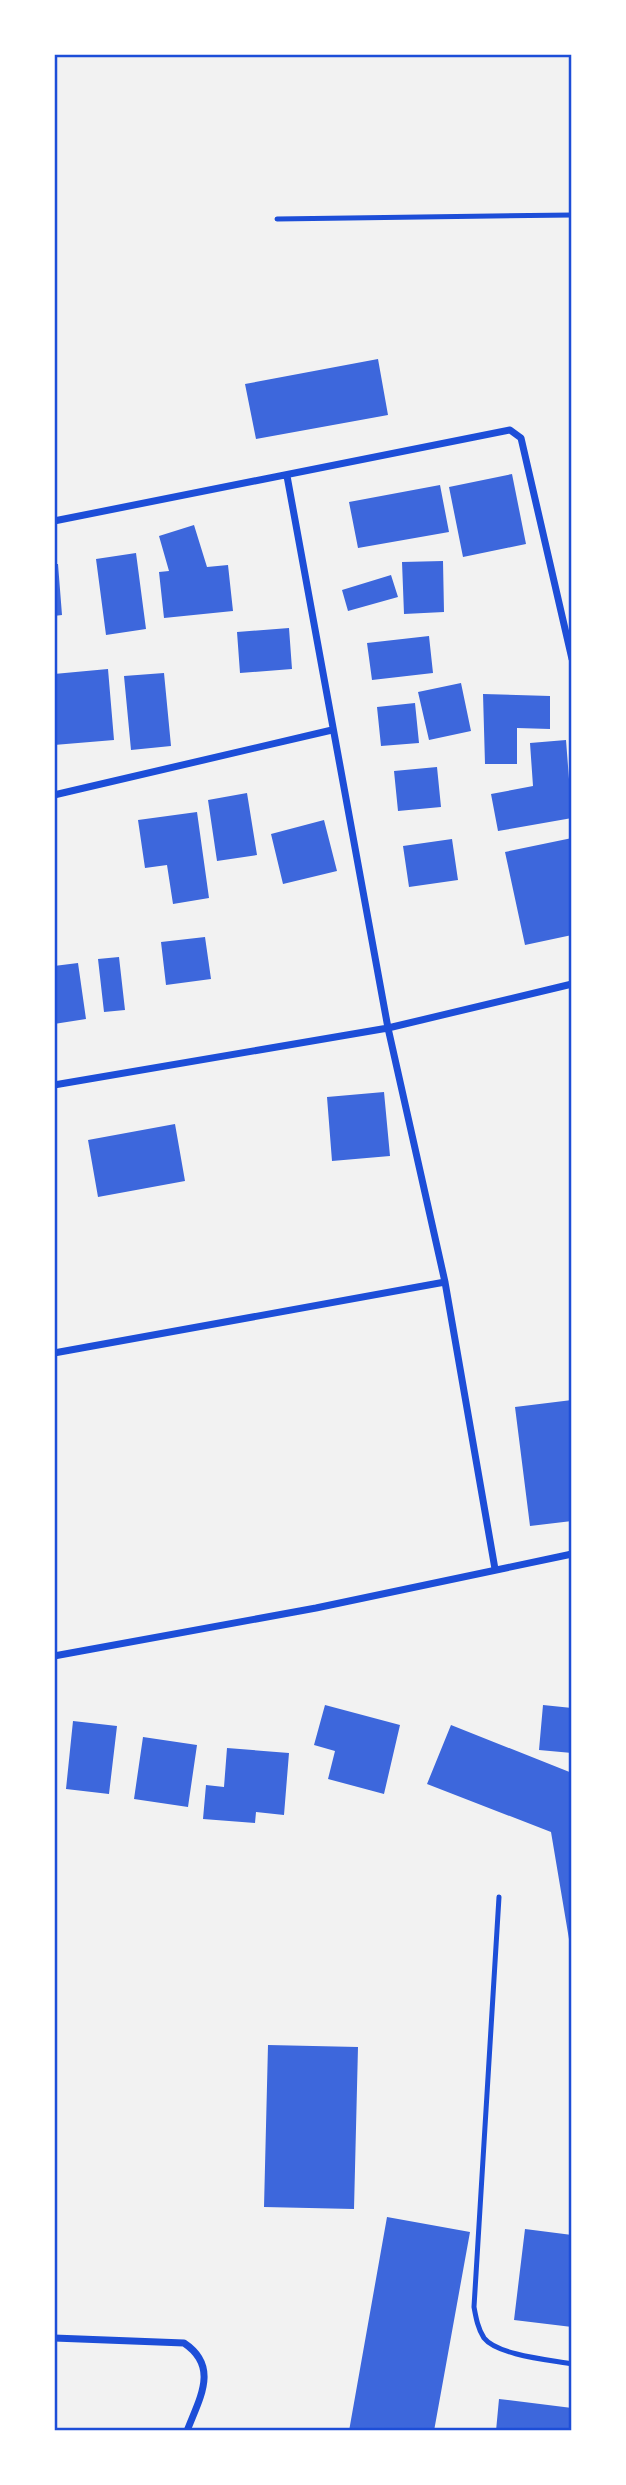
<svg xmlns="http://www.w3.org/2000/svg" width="626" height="2485" viewBox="0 0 626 2485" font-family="'Times New Roman',serif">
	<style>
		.building { fill: #3d67dc }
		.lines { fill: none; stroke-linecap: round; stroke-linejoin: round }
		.service { stroke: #1d4ed8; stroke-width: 5 }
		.minor { stroke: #1d4ed8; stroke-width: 7 }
		.neatline { fill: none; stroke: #1d4ed8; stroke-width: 2.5 }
	</style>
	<rect width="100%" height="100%" fill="#f2f2f2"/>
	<path class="building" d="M 378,359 L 388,415 L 256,439 L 245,384 Z
		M 512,474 L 526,544 L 463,557 L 449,487 Z
		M 440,485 L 449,532 L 358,548 L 349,502 Z
		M 194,525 L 207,567 L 228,565 L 233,611 L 164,618 L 159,572 L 169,571 L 159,536 Z
		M 136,553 L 146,629 L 106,635 L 96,559 Z
		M 443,561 L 444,612 L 404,614 L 402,562 Z
		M 54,564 L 58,564 L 62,615 L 54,616 Z
		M 391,575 L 398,597 L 348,611 L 342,590 Z
		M 289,628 L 292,669 L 240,673 L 237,632 Z
		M 429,636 L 433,673 L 372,680 L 367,643 Z
		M 108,669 L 114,740 L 54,745 L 54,674 Z
		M 164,673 L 171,746 L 131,750 L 124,676 Z
		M 461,683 L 471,731 L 429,740 L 418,692 Z
		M 483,694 L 550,696 L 550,729 L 517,728 L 517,764 L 485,764 Z
		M 415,703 L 419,743 L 381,746 L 377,707 Z
		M 566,740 L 572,818 L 498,831 L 491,794 L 533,786 L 530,743 Z
		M 437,767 L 441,807 L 398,811 L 394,771 Z
		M 247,793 L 257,855 L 217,861 L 208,800 Z
		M 197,812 L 209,898 L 173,904 L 167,865 L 145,868 L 138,820 Z
		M 324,820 L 337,871 L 283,884 L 271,834 Z
		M 572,838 L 572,935 L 525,945 L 505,852 Z
		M 452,839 L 458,880 L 409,887 L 403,846 Z
		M 205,937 L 211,979 L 166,985 L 161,942 Z
		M 119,957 L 125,1010 L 104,1012 L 98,959 Z
		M 78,963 L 86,1019 L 54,1024 L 54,966 Z
		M 384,1092 L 390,1156 L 332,1161 L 327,1097 Z
		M 175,1124 L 185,1181 L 98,1197 L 88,1140 Z
		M 572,1400 L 572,1521 L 530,1526 L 515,1407 Z
		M 325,1705 L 400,1725 L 384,1794 L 328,1779 L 335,1751 L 314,1745 Z
		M 543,1705 L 572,1708 L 572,1753 L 539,1750 Z
		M 73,1721 L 117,1726 L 109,1794 L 66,1789 Z
		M 451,1725 L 572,1773 L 572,1957 L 551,1832 L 427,1784 Z
		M 143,1737 L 197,1745 L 188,1807 L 134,1799 Z
		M 227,1748 L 289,1753 L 284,1815 L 256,1812 L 255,1823 L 203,1819 L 206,1785 L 224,1787 Z
		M 268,2045 L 358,2047 L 354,2209 L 264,2207 Z
		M 387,2217 L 470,2232 L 434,2431 L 349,2431 Z
		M 525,2229 L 572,2235 L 572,2327 L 514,2320 Z
		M 499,2399 L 572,2408 L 572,2431 L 496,2431 Z"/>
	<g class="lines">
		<path class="service" d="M 277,219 L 572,215
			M 499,1897 L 474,2307 C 476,2318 478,2329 484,2338 C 497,2355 550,2360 572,2364"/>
		<path class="minor" d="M 287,476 L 388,1028 L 445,1282 L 495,1569
			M 54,521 L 510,430 L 521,438 L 572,659
			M 54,795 L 332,730
			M 54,1085 L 388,1028 L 572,984
			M 54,1353 L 445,1282
			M 54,1656 L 316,1608 L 572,1554
			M 54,2338 L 184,2343 C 220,2367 199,2399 187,2431"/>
	</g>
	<rect width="626" height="2485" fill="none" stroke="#ffffff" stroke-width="112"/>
	<rect x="56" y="56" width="514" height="2373" class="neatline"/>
</svg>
